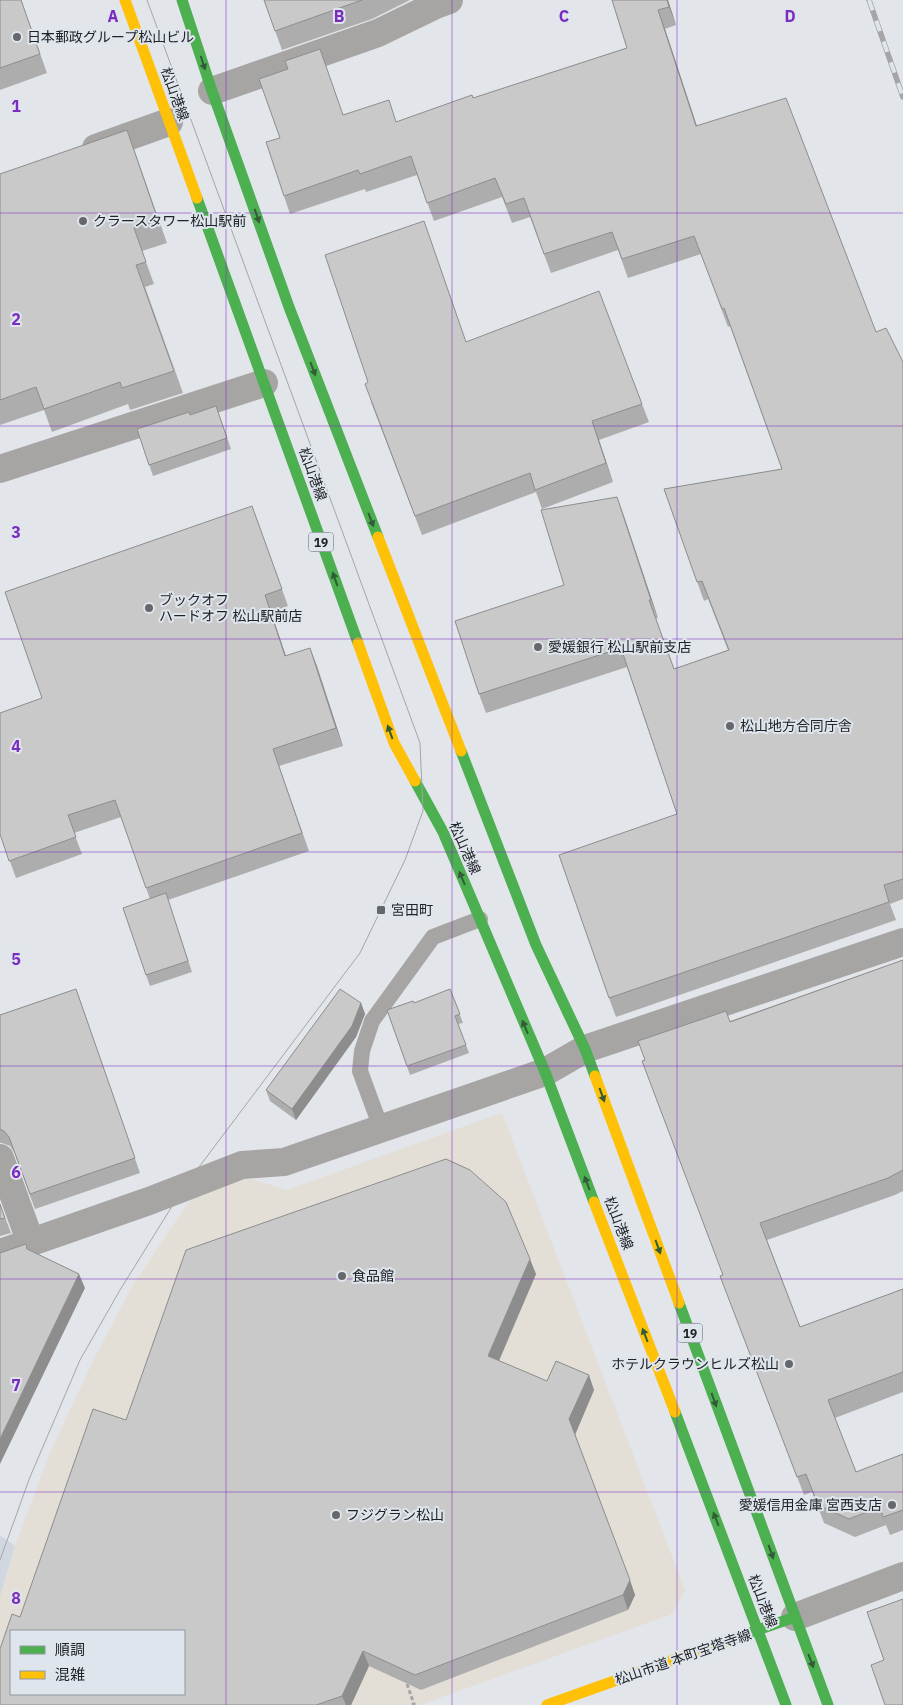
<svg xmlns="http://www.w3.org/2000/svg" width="903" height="1705" viewBox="0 0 903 1705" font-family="'IBM Plex Sans','Noto Sans JP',sans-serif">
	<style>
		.commercial { fill: #e3ded6; fill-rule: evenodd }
		.built { fill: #d0d7e1 }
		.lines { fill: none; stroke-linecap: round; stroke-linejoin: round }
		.path { stroke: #a6a6a6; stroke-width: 3; stroke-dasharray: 4 2.5; stroke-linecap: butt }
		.lane { stroke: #a7a5a3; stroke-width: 16 }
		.street { stroke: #a7a5a3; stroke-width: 28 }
		.fast { stroke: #4caf50; stroke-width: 11 }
		.slow { stroke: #ffc107; stroke-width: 11 }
		.tram { stroke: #a6a5a6; stroke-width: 1 }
		.rail-casing { stroke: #a6a5a6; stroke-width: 5.5 }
		.rail { stroke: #dee5ed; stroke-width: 4; stroke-dasharray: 11; stroke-linecap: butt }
		.wall { fill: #adadae }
		.shaded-wall { fill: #8d8d8d }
		.building { fill: #c9c9ca; stroke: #8d8d8d; fill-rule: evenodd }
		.oneway { fill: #325b37 }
		.grid { fill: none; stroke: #7b2cbf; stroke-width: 1; stroke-opacity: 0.55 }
		.poi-dot { fill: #65676b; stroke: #dee5ed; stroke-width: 2 }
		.labels { text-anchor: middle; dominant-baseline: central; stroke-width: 4; stroke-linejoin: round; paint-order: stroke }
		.shield { fill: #dee5ed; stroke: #5a5d62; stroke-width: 1 }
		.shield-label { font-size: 12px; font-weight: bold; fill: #212326 }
		.poi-label { font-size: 14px; fill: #212326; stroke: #dee5ed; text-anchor: start }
		.street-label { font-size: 14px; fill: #212326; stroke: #dee5ed }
		.grid-label { font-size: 16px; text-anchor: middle; font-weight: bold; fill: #7b2cbf; stroke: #dee5ed; stroke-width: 4; stroke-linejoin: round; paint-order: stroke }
	</style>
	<rect width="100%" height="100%" fill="#e2e5ea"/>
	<path class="commercial" d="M 502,1113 L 685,1590 L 672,1614 L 420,1705 L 0,1705 L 0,1596 L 15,1546 L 52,1448 L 95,1357 L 133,1285 L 194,1194 L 244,1177 L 287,1190 ZM 11,1631 L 184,1631 L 184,1694 L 11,1694 Z"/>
	<path class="built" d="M 0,1535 L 15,1546 L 0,1596 Z"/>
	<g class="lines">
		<path class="path" d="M 407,1684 L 414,1704 L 410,1705"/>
		<path class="lane" d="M 381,1128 L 360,1071 L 362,1051 L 372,1021 L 433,937 L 480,919"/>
		<path class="street" d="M 212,91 L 378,33 L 438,4 L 449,0
			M 96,148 L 169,122
			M 0,469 L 264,383
			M 0,1158 L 31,1243
			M 0,1253 L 149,1201 L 242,1165 L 284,1162 L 545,1072 L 585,1049 L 903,942
			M 795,1617 L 903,1576"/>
		<path class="fast" d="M 182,0 L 212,91 L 289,307 L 378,537
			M 197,198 L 358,643
			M 461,751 L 536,945 L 585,1049 L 595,1076
			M 415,781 L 443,832 L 545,1072 L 594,1202
			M 679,1303 L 828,1705
			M 675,1412 L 786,1705
			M 729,1640 L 795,1617"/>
		<path class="slow" d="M 125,0 L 197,198
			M 378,537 L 461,751
			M 358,643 L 394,743 L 415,781
			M 595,1076 L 679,1303
			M 594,1202 L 675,1412
			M 547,1705 L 729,1640"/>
		<path class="tram" d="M 0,1560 L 30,1477 L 80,1360 L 120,1290 L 184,1187 L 360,953 L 405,860 L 423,811 L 420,743 L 147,0"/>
		<g class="rail-casing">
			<path id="rail" d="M 869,0 L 903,97"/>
		</g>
		<use href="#rail" class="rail"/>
	</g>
	<path class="wall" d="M 0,0 L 21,0 L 47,73 L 0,90 Z
		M 264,0 L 410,0 L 372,19 L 282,50 Z
		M 612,0 L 668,0 L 676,25 L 665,29 L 697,126 L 903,362 L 903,899 L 890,904 L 896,920 L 616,1017 L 609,998 L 677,814 L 627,667 L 486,713 L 479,694 L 564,585 L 617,497 L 658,618 L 656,619 L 674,669 L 728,650 L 708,599 L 704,601 L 664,489 L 782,469 L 730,326 L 728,327 L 701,254 L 628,278 L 618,250 L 551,273 L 530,217 L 512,223 L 502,197 L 434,221 L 417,175 L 366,192 L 365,189 L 290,214 L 284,196 L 343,115 L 397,122 L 473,98 L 627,48 Z
		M 135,152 L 167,243 L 142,251 L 154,284 L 145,287 L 183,393 L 130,410 L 128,404 L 52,432 L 44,410 L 0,425 L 0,174 Z
		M 466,342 L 642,404 L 649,422 L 599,440 L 613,482 L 542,509 L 536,492 L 422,535 L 371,402 Z
		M 216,406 L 231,449 L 153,476 L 137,429 L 190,415 Z
		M 252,506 L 288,606 L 271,612 L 286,656 L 310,648 L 343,746 L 279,766 L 309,851 L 168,900 L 192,972 L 150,986 L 146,975 L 150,899 L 121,817 L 74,833 L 82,854 L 16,878 L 0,834 L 42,698 Z
		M 903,960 L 903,1191 L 895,1195 L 767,1240 L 800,1327 L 903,1289 L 903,1392 L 835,1418 L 856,1472 L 903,1454 L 903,1530 L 890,1535 L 886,1525 L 855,1537 L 824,1523 L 812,1492 L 804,1495 L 727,1293 L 723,1275 L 730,1021 Z
		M 76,989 L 140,1173 L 35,1209 L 14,1152 L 10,1146 L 2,1143 L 0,1143 L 0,1015 Z
		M 450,989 L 463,1023 L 458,1024 L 469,1053 L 410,1075 L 387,1010 L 414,1003 Z
		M 361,1003 L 365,1014 L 356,1037 L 296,1120 L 270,1101 L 266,1090 Z
		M 0,1204 L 11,1233 L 0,1236 Z
		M 536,1274 L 499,1361 L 547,1381 L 594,1390 L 575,1434 L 635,1595 L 628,1610 L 421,1690 L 369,1666 L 351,1705 L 0,1705 L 20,1617 L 126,1420 Z"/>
	<path class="shaded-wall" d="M 667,0 L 668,0 L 676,25 L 669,7 Z
		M 658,10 L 665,29 L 703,145 L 696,126 Z
		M 592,421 L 599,440 L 613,482 L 606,463 Z
		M 617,497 L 624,516 L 658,618 L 651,600 Z
		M 265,595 L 271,612 L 292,674 L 285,656 Z
		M 310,648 L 317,666 L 343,746 L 336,728 Z
		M 361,1003 L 365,1014 L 356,1037 L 296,1120 L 292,1109 Z
		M 530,1259 L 536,1274 L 494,1372 L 488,1356 Z
		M 79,1274 L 85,1288 L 0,1464 L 0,1439 Z
		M 589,1375 L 594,1390 L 575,1435 L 569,1419 Z
		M 630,1580 L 635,1595 L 628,1610 L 623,1595 Z
		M 363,1651 L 369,1666 L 351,1705 L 346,1705 L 342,1696 Z"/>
	<path class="building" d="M 0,0 L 21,0 L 40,54 L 0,68 Z
		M 264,0 L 362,0 L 275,31 Z
		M 612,0 L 667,0 L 669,7 L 658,10 L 696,126 L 786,98 L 876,332 L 886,328 L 903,362 L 903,879 L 884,885 L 889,902 L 609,998 L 559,855 L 677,814 L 621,648 L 479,694 L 455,621 L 564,585 L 541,510 L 617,497 L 651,600 L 649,600 L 674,669 L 729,650 L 702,581 L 697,582 L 664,489 L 782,469 L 724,308 L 722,309 L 694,236 L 622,259 L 612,232 L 544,254 L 524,198 L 506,204 L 495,178 L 427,203 L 411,156 L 360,174 L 358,170 L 284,196 L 266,142 L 280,138 L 259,79 L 288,69 L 285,61 L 320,49 L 343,115 L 389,100 L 396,122 L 472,95 L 473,98 L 627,48 Z
		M 127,130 L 158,220 L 134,228 L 146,262 L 136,265 L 174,371 L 122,388 L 120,382 L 44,409 L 36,387 L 0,400 L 0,174 Z
		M 424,221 L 466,342 L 599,291 L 642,404 L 592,421 L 606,463 L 535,490 L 530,473 L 415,516 L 365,384 L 368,382 L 325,255 Z
		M 216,406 L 227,438 L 149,465 L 137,429 L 189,412 L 190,415 Z
		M 252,506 L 282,589 L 265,595 L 285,656 L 310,648 L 336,728 L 273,749 L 302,833 L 146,888 L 115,800 L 68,815 L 76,837 L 9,861 L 0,834 L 0,713 L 42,698 L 5,592 Z
		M 166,893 L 188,961 L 146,975 L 123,908 Z
		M 903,960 L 903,1170 L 888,1178 L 760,1223 L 800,1327 L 903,1289 L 903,1372 L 828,1400 L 856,1472 L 903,1454 L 903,1510 L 883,1517 L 880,1507 L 849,1519 L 818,1505 L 806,1474 L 797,1477 L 720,1276 L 723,1275 L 642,1061 L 645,1060 L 638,1041 L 726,1011 L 730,1022 Z
		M 76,989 L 135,1158 L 30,1194 L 9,1137 L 4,1131 L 0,1129 L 0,1015 Z
		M 340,989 L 361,1003 L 352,1026 L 292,1109 L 266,1090 Z
		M 450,989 L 460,1014 L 455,1016 L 466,1045 L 407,1066 L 387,1010 L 413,1001 L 414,1003 Z
		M 446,1159 L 470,1170 L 506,1202 L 530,1259 L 488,1356 L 547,1381 L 556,1361 L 589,1375 L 569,1419 L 630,1580 L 623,1595 L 415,1675 L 363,1651 L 342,1696 L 316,1705 L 0,1705 L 0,1649 L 12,1614 L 20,1617 L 93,1409 L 126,1420 L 186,1250 ZM 11,1631 L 184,1631 L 184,1694 L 11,1694 Z
		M 0,1204 L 5,1218 L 0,1219 Z
		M 26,1244 L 27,1249 L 79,1274 L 0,1439 L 0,1253 Z
		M 903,1599 L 903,1705 L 885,1705 L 871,1665 L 884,1660 L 867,1612 Z"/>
	<defs><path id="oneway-solid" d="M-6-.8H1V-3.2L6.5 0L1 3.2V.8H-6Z" transform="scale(1.25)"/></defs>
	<g class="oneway">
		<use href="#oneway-solid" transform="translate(203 63) rotate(72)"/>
		<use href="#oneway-solid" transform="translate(257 216) rotate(71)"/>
		<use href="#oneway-solid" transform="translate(313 369) rotate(69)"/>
		<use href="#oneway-solid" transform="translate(371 520) rotate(69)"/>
		<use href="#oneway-solid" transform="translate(335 579) rotate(-110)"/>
		<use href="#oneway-solid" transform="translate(390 732) rotate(-110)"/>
		<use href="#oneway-solid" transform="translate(462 878) rotate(-113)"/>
		<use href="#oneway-solid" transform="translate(525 1027) rotate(-113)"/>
		<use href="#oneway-solid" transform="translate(602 1095) rotate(70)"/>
		<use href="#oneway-solid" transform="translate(587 1183) rotate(-111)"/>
		<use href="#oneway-solid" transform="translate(658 1247) rotate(70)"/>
		<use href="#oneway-solid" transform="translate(645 1335) rotate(-111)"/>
		<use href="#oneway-solid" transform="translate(714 1400) rotate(70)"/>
		<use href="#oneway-solid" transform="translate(716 1519) rotate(-111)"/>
		<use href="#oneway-solid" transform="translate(771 1552) rotate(70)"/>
		<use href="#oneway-solid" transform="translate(811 1661) rotate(69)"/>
	</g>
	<path class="grid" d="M 226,0 L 226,1705M 452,0 L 452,1705M 677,0 L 677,1705M 0,213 L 903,213M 0,426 L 903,426M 0,639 L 903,639M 0,852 L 903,852M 0,1066 L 903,1066M 0,1279 L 903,1279M 0,1492 L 903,1492"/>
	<g class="poi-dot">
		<circle cx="17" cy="37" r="5"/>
		<circle cx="83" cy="221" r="5"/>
		<circle cx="149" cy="608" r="5"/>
		<circle cx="538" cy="647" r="5"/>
		<circle cx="730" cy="726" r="5"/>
		<rect x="376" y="905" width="10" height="10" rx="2.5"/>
		<circle cx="342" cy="1276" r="5"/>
		<circle cx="789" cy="1364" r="5"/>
		<circle cx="892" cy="1505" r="5"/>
		<circle cx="336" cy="1515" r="5"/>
	</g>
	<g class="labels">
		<g class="shield">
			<rect x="308.5" y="532.5" width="25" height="19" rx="4"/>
			<rect x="677.5" y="1323.5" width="25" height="19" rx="4"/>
		</g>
		<g class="shield-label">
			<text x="321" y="542">19</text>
			<text x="690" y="1333">19</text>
		</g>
		<g class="poi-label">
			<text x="27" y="37">日本郵政グループ松山ビル</text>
			<text x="93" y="221">クラースタワー松山駅前</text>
			<text x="159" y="600">ブックオフ<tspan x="159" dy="16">ハードオフ 松山駅前店</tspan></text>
			<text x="548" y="647">愛媛銀行 松山駅前支店</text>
			<text x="740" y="726">松山地方合同庁舎</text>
			<text x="391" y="910">宮田町</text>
			<text x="352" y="1276">食品館</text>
			<text x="779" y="1364" text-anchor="end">ホテルクラウンヒルズ松山</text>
			<text x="882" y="1505" text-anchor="end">愛媛信用金庫 宮西支店</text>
			<text x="346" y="1515">フジグラン松山</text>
		</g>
		<g class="street-label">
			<text transform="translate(175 94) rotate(70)">松山港線</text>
			<text transform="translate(313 474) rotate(70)">松山港線</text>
			<text transform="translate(465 848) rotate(66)">松山港線</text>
			<text transform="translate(619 1223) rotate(69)">松山港線</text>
			<text transform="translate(763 1601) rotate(69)">松山港線</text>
			<text transform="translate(683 1657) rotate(-19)">松山市道 本町宝塔寺線</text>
		</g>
	</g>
	<g class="grid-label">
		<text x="113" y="22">A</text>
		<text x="339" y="22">B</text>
		<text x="564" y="22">C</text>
		<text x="790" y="22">D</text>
		<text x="16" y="112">1</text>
		<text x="16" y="325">2</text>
		<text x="16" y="538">3</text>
		<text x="16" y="752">4</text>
		<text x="16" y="965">5</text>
		<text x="16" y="1178">6</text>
		<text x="16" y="1391">7</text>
		<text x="16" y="1604">8</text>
	</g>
	<rect x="10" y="1630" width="175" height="65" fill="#dee5ed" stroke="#92979d"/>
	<rect x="20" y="1646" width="25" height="8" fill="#4caf50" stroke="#92979d"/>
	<text x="55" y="1655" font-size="15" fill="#212326">順調</text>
	<rect x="20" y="1671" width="25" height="8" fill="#ffc107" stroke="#92979d"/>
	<text x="55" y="1680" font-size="15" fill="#212326">混雑</text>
</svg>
